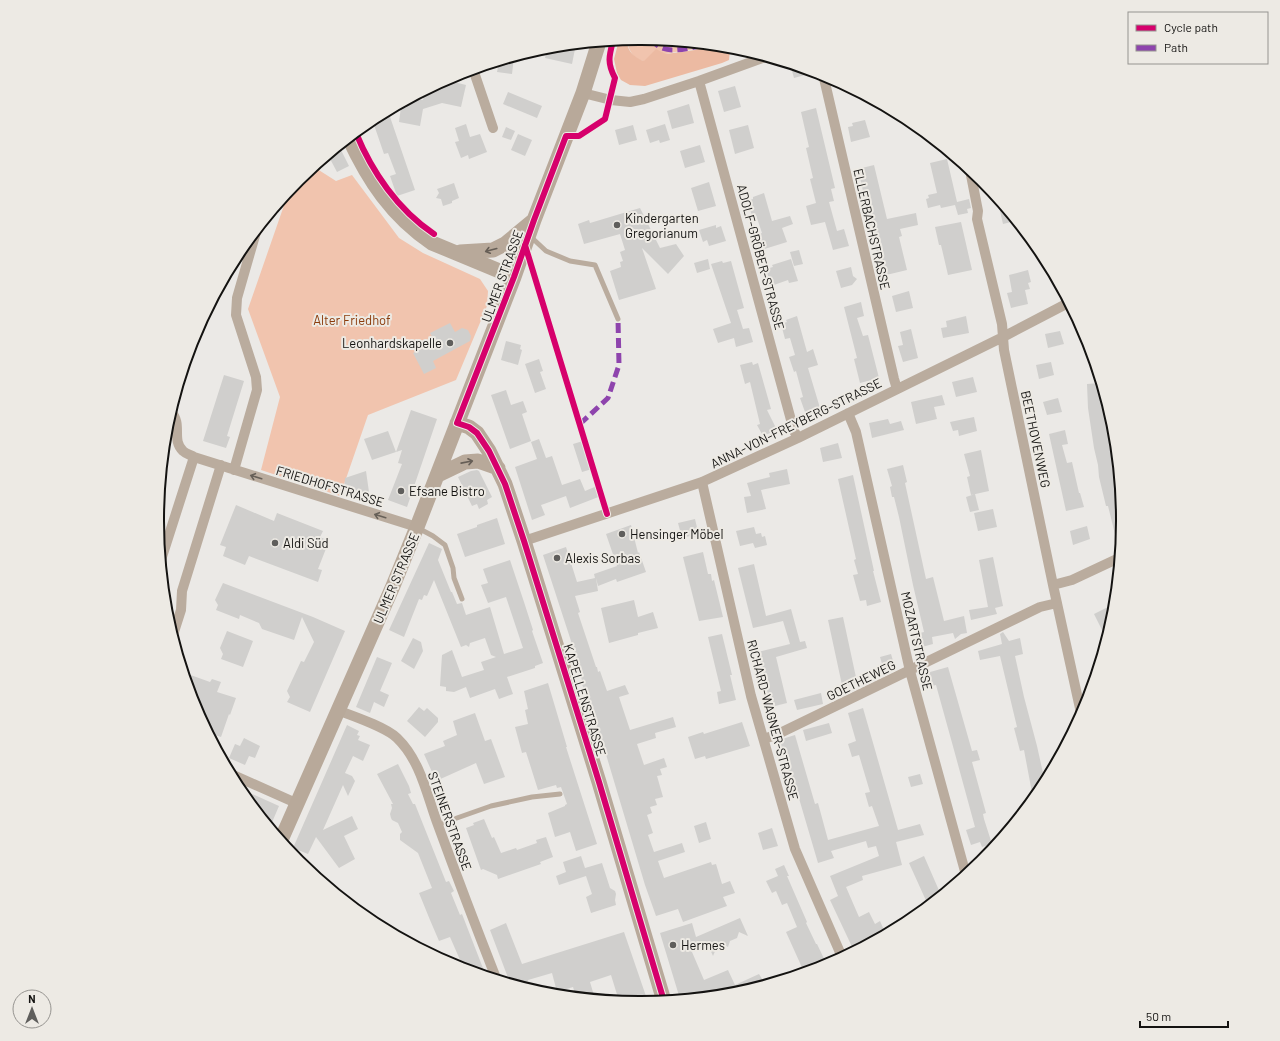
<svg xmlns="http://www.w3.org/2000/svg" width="1280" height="1041" viewBox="0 0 1280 1041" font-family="Barlow,sans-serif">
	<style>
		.green { fill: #f1c4ae }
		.forest { fill: #ecbaa2 }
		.building { fill: #d0cfcd }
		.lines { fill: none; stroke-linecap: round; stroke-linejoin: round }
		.lane { stroke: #baac9e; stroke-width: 5 }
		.street { stroke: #baac9e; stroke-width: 10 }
		.secondary { stroke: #b8a99a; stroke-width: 15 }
		.quiet { stroke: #8e44ad; stroke-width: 5; stroke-dasharray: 10 5; stroke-linecap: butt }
		.cycleway-casing { stroke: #edeae4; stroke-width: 8 }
		.cycleway { stroke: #d6006c; stroke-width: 6 }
		.oneway { stroke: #665e56 }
		.oneway2 { stroke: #676058 }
		.poi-dot { fill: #5f5e5c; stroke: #edeae4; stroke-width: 1.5 }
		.labels { text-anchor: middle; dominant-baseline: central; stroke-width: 4; stroke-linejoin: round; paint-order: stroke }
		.poi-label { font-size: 13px; fill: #141311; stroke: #edeae4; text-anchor: start }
		.street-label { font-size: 13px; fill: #141311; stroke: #edeae4 }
		.park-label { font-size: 13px; fill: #8b3c0c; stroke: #edeae4 }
		.rim { fill: none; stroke: #141311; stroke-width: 2 }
	</style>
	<rect width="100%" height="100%" fill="#ebe9e6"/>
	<path class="green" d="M 640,38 L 708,45 C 692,51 681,50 666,54 C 659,56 652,60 645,61 C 635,61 626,48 628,39 Z
		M 314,167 L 336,181 L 352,175 L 399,238 L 423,253 L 480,279 L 488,291 L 487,306 L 456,380 L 368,415 L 340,496 L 261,470 L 280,397 L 248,309 L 289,191 L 299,179 Z"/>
	<path class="forest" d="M 628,39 C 625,50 635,58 644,61 L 656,49 L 666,54 L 695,50 L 708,45 L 718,46 L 730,50 L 729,60 L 722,63 L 645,86 L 630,85 L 621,80 L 617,73 L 614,59 L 619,40 Z"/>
	<path class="building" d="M 576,44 L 572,64 L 545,58 L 548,47 Z
		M 514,57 L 512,74 L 497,72 L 499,62 Z
		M 790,64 L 816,72 L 794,78 Z
		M 455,75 L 454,82 L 466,85 L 461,107 L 442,103 L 423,109 L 420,126 L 399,122 L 401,107 L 406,108 L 408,100 L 411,98 L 423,100 L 424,91 Z
		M 735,86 L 741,107 L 724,112 L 718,91 Z
		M 508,92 L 542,106 L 537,118 L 503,104 Z
		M 689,104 L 694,123 L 672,129 L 667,111 Z
		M 816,108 L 835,188 L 831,189 L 834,201 L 829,202 L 837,231 L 844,229 L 849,246 L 833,250 L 825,222 L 811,225 L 806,206 L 816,203 L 810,179 L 813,178 L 806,148 L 809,147 L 801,112 Z
		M 388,111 L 415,190 L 397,196 L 390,176 L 396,174 L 388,153 L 384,154 L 372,119 Z
		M 865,120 L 870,137 L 851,142 L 848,127 L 853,126 L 852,123 Z
		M 466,124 L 470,137 L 480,134 L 487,152 L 469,159 L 468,155 L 461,158 L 455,142 L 459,141 L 455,128 Z
		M 665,124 L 670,140 L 660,143 L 659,140 L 650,143 L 646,130 Z
		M 633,125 L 637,140 L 619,145 L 615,130 Z
		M 748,125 L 754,148 L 735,154 L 729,130 Z
		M 506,127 L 515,131 L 511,140 L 502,137 Z
		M 518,134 L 532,140 L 525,156 L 511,150 Z
		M 700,145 L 705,162 L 685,168 L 680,151 Z
		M 339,146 L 349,166 L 337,172 L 328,155 Z
		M 947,159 L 957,202 L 969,199 L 971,208 L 967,209 L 968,213 L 958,215 L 955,205 L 941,208 L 940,205 L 928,208 L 926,199 L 929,198 L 928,195 L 937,193 L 930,163 Z
		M 874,165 L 887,219 L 916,213 L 918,225 L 900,229 L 902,236 L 899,237 L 907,270 L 882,276 L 858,169 Z
		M 709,182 L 716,206 L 698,211 L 691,188 Z
		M 454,183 L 459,198 L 452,201 L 452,203 L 443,206 L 441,199 L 436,198 L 439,193 L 437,189 Z
		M 764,193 L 772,221 L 790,216 L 793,224 L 782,228 L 787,242 L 761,250 L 756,235 L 762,233 L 756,215 L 752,216 L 747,201 L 753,199 L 753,197 Z
		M 997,198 L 1011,215 L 1015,221 L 1003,224 Z
		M 640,208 L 660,248 L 676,244 L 684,256 L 668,274 L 642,248 L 656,289 L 619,300 L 610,271 L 621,267 L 620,262 L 623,261 L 620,252 L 625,250 L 620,234 L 584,244 L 578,224 L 589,220 L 590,223 Z
		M 961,222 L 972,270 L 948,275 L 941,245 L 939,245 L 935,227 Z
		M 716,225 L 716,228 L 721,226 L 726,241 L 709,246 L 707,240 L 703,242 L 699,230 Z
		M 799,250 L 803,264 L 794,266 L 790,252 Z
		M 708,259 L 710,269 L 697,273 L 694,263 Z
		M 791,259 L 798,281 L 789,283 L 788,280 L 771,286 L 766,269 L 773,267 L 772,265 Z
		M 722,261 L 723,263 L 731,261 L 744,308 L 737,310 L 743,329 L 749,328 L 753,342 L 736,347 L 734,338 L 718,343 L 713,329 L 731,323 L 711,264 Z
		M 851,267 L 853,276 L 857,279 L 852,285 L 841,288 L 836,271 Z
		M 1028,270 L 1031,282 L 1028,283 L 1030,289 L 1025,290 L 1028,304 L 1011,308 L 1007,293 L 1012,292 L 1009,275 Z
		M 909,291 L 913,308 L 896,312 L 892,296 Z
		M 861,302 L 864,316 L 857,318 L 863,336 L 868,335 L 879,378 L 860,383 L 854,359 L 857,358 L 844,307 Z
		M 797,316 L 807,352 L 813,349 L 818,365 L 808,368 L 820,408 L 805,412 L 800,398 L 803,397 L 796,371 L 794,372 L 789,357 L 795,355 L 790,338 L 785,339 L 781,324 L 787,322 L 786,320 Z
		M 966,316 L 969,333 L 943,338 L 941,328 L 947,327 L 946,321 Z
		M 450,323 L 455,332 L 462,328 L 468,330 L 471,336 L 470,341 L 433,361 L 436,368 L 424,374 L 413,353 L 435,342 L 430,333 Z
		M 911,329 L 918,358 L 903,362 L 898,346 L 903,345 L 900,332 Z
		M 1060,331 L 1064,344 L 1048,348 L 1045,334 Z
		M 506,341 L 521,345 L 520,349 L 522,350 L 518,365 L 501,360 Z
		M 539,359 L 543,371 L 540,372 L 546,389 L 535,393 L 525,364 Z
		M 752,362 L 753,365 L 758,363 L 771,409 L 767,410 L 777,430 L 763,436 L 757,425 L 760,424 L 750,382 L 745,384 L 740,365 Z
		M 1051,362 L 1054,375 L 1039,379 L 1036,365 Z
		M 224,375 L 244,381 L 227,436 L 230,437 L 226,448 L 203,441 Z
		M 973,377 L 977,392 L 956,397 L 952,382 Z
		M 1100,383 L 1106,404 L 1119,494 L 1118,494 L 1121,508 L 1122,521 L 1120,547 L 1118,547 L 1112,522 L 1108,506 L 1106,506 L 1099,477 L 1098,465 L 1094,448 L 1088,408 L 1087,384 Z
		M 506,390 L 511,405 L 523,401 L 527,412 L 522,414 L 531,441 L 510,449 L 491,395 Z
		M 942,395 L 945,405 L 934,407 L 937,419 L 916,424 L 911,402 Z
		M 1058,398 L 1062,412 L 1047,415 L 1043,402 Z
		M 411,410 L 437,419 L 407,507 L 388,500 L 402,464 L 398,463 L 402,450 L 396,452 Z
		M 974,417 L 977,431 L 959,436 L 958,430 L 953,431 L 950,422 Z
		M 888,419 L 890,424 L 901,421 L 904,430 L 872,438 L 869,423 Z
		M 1065,430 L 1068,444 L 1062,445 L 1067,463 L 1072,462 L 1079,493 L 1080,493 L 1084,507 L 1066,511 L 1049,434 Z
		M 388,431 L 396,452 L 372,460 L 364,439 Z
		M 539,439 L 546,458 L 552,456 L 562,485 L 580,479 L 585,491 L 597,486 L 601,496 L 570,508 L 566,496 L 544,504 L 541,505 L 545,515 L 532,520 L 515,467 L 537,459 L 531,442 Z
		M 583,441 L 592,469 L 582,472 L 573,444 Z
		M 838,443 L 842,458 L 823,462 L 820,448 Z
		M 981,450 L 989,491 L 971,495 L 967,477 L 970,476 L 964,454 Z
		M 903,465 L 907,482 L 905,483 L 926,579 L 933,577 L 944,621 L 964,616 L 967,633 L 961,634 L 955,639 L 953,633 L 932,637 L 933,644 L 918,648 L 915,634 L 924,632 L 913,585 L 899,517 L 894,497 L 892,497 L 890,487 L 892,486 L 887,469 Z
		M 787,469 L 790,484 L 761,490 L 766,509 L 747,513 L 744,497 L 751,496 L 747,483 L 770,477 L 769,473 Z
		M 477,470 L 479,471 L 492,497 L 487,500 L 488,504 L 479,509 L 477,504 L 472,506 L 458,477 L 471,471 Z
		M 366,471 L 369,492 L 352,495 L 351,489 L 344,490 L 345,478 Z
		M 853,475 L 874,571 L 873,571 L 881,602 L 867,606 L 866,600 L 860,601 L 853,575 L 858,574 L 854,560 L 856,559 L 838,479 Z
		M 975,494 L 979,510 L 970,512 L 966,497 Z
		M 236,505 L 274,521 L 277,513 L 323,531 L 320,537 L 329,541 L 318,569 L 322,570 L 318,582 L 249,556 L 245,565 L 223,556 L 226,547 L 220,545 Z
		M 993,509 L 997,527 L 978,531 L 974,513 Z
		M 497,518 L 505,544 L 465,557 L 457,534 L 477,527 L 477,525 Z
		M 695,519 L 699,536 L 691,538 L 690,536 L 682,538 L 678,523 Z
		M 631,525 L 638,553 L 639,552 L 646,572 L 617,582 L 616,579 L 598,586 L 596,578 L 598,591 L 575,596 L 580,612 L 578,613 L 596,667 L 597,667 L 598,672 L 600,671 L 607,691 L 625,685 L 629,694 L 619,697 L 630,730 L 673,717 L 676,727 L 655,733 L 656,738 L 637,744 L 644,765 L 664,758 L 667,767 L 660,769 L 662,775 L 657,776 L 663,797 L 655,799 L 657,805 L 650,807 L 652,813 L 647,815 L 653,833 L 648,835 L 654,852 L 682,843 L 685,852 L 658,861 L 664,878 L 711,862 L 712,865 L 716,864 L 722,884 L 730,881 L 735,893 L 723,897 L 727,906 L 683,922 L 678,909 L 656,916 L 645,885 L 602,741 L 582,684 L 583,684 L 571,641 L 543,555 L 566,547 L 577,582 L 595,578 L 594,574 L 617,566 L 606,534 Z
		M 1087,526 L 1090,539 L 1073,545 L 1070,531 Z
		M 754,527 L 756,534 L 761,533 L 762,537 L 765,536 L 767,545 L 755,548 L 753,543 L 740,546 L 736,531 Z
		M 429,543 L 442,549 L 438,560 L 451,592 L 452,592 L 457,604 L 462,603 L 466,615 L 490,607 L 504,654 L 523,648 L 506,597 L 488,603 L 481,585 L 488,583 L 483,569 L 510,560 L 524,602 L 533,630 L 532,631 L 543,663 L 535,666 L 535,668 L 507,677 L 513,694 L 499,699 L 495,689 L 470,698 L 466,687 L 454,692 L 446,691 L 446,687 L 440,686 L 442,655 L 452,650 L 462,677 L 484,670 L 481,662 L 496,657 L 491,655 L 485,638 L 470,643 L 469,647 L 466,645 L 461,647 L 434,580 L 427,596 L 424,595 L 422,600 L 419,599 L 404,637 L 389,630 Z
		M 703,552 L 708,574 L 711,574 L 712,581 L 714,580 L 723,617 L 699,621 L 683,557 Z
		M 993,557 L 1003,606 L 995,608 L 997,614 L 971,620 L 969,610 L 988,607 L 979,560 Z
		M 754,564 L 766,616 L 791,609 L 800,642 L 805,641 L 807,648 L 776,657 L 787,703 L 771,707 L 758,652 L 790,644 L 783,621 L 753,628 L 738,568 Z
		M 223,583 L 313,617 L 345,631 L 310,712 L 287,702 L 290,697 L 287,691 L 301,661 L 304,662 L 314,642 L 302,617 L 294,640 L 262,629 L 259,623 L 240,615 L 239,619 L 216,610 L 218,605 L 215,600 Z
		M 634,600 L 638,617 L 653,612 L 658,628 L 638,633 L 638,635 L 609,643 L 601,608 Z
		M 1114,604 L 1113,615 L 1106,638 L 1094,614 Z
		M 843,617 L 857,682 L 842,685 L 828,620 Z
		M 227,631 L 253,641 L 243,667 L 221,659 L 223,654 L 220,648 Z
		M 1003,632 L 1009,641 L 1020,638 L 1023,654 L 1015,656 L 1024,697 L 1037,746 L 1045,782 L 1033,798 L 1024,750 L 1020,751 L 1014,728 L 1017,727 L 1000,656 L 980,660 L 978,651 L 1002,644 L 1000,634 Z
		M 722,634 L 732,675 L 730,675 L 736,700 L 719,704 L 717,692 L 721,691 L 708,637 Z
		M 413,638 L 421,642 L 423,651 L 414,669 L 401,661 Z
		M 891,654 L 894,664 L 883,667 L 880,657 Z
		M 377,657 L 392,663 L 380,691 L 389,695 L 384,707 L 374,702 L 370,713 L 356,707 Z
		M 948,667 L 972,751 L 977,750 L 980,760 L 972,762 L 986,813 L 983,814 L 984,819 L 992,844 L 982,847 L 980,842 L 971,845 L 966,830 L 975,827 L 954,750 L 936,685 L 927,687 L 923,674 Z
		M 185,673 L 210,682 L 212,679 L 221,682 L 217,692 L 236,698 L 230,715 L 229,714 L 221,737 L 209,733 L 194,705 Z
		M 548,683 L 567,747 L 566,747 L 597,844 L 576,851 L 570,832 L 555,837 L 548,813 L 565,806 L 565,805 L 567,804 L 561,787 L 557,788 L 556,785 L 538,790 L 526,752 L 522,753 L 515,727 L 528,724 L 525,710 L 528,709 L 524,691 Z
		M 821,693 L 823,704 L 797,710 L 794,700 Z
		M 419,707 L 424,711 L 427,708 L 438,718 L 438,722 L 425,737 L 407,721 Z
		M 863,708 L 898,830 L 920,824 L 924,835 L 896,842 L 902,865 L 862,876 L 863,880 L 846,887 L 859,917 L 869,912 L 875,924 L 880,921 L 884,930 L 868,938 L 870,942 L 854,951 L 830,900 L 838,896 L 830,876 L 879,856 L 876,846 L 868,848 L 866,841 L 831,851 L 834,858 L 818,863 L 798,795 L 796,796 L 779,740 L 795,735 L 815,804 L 818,803 L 828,840 L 879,826 L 872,806 L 869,807 L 865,793 L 870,792 L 859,755 L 852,757 L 848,744 L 856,741 L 848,713 Z
		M 475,713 L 485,741 L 491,739 L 505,777 L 484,784 L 476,763 L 436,781 L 424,754 L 445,746 L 443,741 L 457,735 L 453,721 Z
		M 742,722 L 750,746 L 706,759 L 705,756 L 695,759 L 688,737 L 703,732 L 704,734 Z
		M 829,723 L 832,733 L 806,741 L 803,730 Z
		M 347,725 L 359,731 L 357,735 L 360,736 L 358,740 L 370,745 L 363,761 L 353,756 L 345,773 L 352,776 L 355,781 L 348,796 L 343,785 L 323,830 L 352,816 L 358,829 L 344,836 L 355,859 L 339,868 L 316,837 L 308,854 L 293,848 Z
		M 244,738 L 260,746 L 255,758 L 249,756 L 245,765 L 229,758 L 235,744 L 240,746 Z
		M 398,764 L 409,786 L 411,793 L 408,794 L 413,804 L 415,804 L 446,882 L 449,881 L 454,891 L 451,893 L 460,915 L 462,914 L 486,976 L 464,969 L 450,937 L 439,941 L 430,920 L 419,893 L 432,888 L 418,853 L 400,840 L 400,834 L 402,832 L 398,823 L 392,820 L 391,818 L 390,814 L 392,808 L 391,804 L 393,804 L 377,774 Z
		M 920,774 L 923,784 L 911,787 L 908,777 Z
		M 239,788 L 279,806 L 270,827 Z
		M 484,819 L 492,838 L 494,837 L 501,853 L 516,848 L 517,850 L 537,843 L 536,840 L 546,837 L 553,857 L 540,862 L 541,864 L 498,879 L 497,875 L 483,869 L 481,870 L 466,828 L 474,825 L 473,823 Z
		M 706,822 L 711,839 L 699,843 L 694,826 Z
		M 772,828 L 778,846 L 763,850 L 758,833 Z
		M 581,856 L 585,868 L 602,863 L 610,888 L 615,891 L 616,894 L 615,900 L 616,905 L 591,913 L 586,897 L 592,894 L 586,876 L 559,885 L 556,876 L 566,872 L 563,862 Z
		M 924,856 L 941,895 L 928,905 L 909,863 Z
		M 784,865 L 789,876 L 787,876 L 807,922 L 806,923 L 816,944 L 817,944 L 827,965 L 804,972 L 786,932 L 797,927 L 787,903 L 782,905 L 776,891 L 772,893 L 766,881 L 778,876 L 775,869 Z
		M 740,918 L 748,936 L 739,932 L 737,938 L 730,941 L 728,947 L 719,942 L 713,956 L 709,947 L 692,952 L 704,980 L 728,970 L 735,985 L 759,974 L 765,984 L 734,994 L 680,999 L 660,933 L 692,923 L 696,937 Z
		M 506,923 L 522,964 L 624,932 L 648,1002 L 640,1003 L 619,1001 L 611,975 L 590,982 L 595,999 L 576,997 L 573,987 L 557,992 L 552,973 L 528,980 L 528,981 L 517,985 L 510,983 L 490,930 Z"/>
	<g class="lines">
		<path class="lane" d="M 531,237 L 546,251 L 570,261 L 595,265 L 618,319
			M 418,528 L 433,536 L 445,545 L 453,568 L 454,578 L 462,599
			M 437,825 L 491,806 L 532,797 L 560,794"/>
		<path class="street" d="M 473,69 L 493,128
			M 823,74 L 894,379 L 897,389
			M 699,81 L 794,431 L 798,438
			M 583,93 L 611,100 L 630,102 L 644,99 L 699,81 L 765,57
			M 970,170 L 978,211 L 977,219 L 1002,324 L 1004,350 L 1053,585 L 1081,713
			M 171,412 C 183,424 171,440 183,451 C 186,454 191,455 194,457 L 417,527
			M 848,413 L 856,432 L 910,671 L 966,875
			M 234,470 L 257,390 L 256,377 L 236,315 L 237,298 L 256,232
			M 702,482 L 751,696 L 795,849 L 842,957
			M 524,541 L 702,482 L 798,438 L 1003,337 L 1068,303
			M 161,560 L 194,457
			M 1053,585 L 1072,580 L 1119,558
			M 173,635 L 181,610 L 182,591 L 221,465
			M 337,710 C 353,716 386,727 397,738 C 421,761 427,796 438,825 C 457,877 476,927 496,978
			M 764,739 L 778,734 L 1040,607 L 1057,603
			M 231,774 L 296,803"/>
		<path class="secondary" d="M 349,138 C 369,181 392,216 432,243 L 514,277
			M 460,252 L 493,250 L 505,244 L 534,220
			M 457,423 L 469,427 L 477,433 L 489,451 L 505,484 L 524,541 L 599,782 L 664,1001
			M 438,475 L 465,462 L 478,461 L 498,468
			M 281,840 L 393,586 L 417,527 L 514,277 L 534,220 L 583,93 L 599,42"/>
		<path class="quiet" d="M 651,39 C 663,56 683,49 700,46 L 703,44
			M 580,424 L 608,398 L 619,365 L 618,319"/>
		<g class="cycleway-casing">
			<path id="cycleway" d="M 613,41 C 609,56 607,63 615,78 L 605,119 L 579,136 L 566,136 L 534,220 L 514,277 L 457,423 L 469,427 L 477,433 L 489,451 L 505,484 L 524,541 L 599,782 L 664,1001
				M 356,133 C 372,172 398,210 434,234
				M 525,245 L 607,514"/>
		</g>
		<use href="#cycleway" class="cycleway"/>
	</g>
	<defs><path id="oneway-shaft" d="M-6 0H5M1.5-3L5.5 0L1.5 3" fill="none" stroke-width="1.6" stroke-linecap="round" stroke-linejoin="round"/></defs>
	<g class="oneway">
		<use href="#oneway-shaft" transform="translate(491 250) rotate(165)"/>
		<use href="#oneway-shaft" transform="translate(467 462) rotate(-11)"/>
	</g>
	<g class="oneway2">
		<use href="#oneway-shaft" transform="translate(256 477) rotate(-163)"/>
		<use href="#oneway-shaft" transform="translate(380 516) rotate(-163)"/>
	</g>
	<g class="poi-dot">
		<circle cx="617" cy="225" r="4"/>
		<circle cx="450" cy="343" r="4"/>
		<circle cx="401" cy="491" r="4"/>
		<circle cx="622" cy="534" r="4"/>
		<circle cx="275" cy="543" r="4"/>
		<circle cx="557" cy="558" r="4"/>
		<circle cx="673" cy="945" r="4"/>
	</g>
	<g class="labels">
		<g class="poi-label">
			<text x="625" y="218">Kindergarten<tspan x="625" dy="15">Gregorianum</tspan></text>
			<text x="442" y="343" text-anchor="end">Leonhardskapelle</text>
			<text x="409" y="491">Efsane Bistro</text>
			<text x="630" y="534">Hensinger Möbel</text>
			<text x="283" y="543">Aldi Süd</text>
			<text x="565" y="558">Alexis Sorbas</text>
			<text x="681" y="945">Hermes</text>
		</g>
		<g class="street-label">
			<text transform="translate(872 229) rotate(77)">ELLERBACHSTRASSE</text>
			<text transform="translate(761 257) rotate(75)">ADOLF-GRÖBER-STRASSE</text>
			<text transform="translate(502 276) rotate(-70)">ULMER STRASSE</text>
			<text transform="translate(796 423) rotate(-26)">ANNA-VON-FREYBERG-STRASSE</text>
			<text transform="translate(1036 439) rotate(78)">BEETHOVENWEG</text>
			<text transform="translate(330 486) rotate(17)">FRIEDHOFSTRASSE</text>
			<text transform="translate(396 578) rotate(-67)">ULMER STRASSE</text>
			<text transform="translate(917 641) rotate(77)">MOZARTSTRASSE</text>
			<text transform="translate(861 680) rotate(-26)">GOETHEWEG</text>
			<text transform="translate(585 700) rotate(73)">KAPELLENSTRASSE</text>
			<text transform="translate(773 720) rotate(75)">RICHARD-WAGNER-STRASSE</text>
			<text transform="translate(450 821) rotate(70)">STEINERSTRASSE</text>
		</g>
		<g class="park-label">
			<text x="352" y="320">Alter Friedhof</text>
		</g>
	</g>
	<path d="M0 0H1280V1041H0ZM639 45H641A475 475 0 0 1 1116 520V521A475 475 0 0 1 641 996H639A475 475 0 0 1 164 521V520A475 475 0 0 1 639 45Z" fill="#edeae4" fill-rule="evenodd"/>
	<path class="rim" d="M639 45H641A475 475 0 0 1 1116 520V521A475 475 0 0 1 641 996H639A475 475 0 0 1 164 521V520A475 475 0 0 1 639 45Z"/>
	<rect x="1128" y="12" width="140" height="52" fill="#edeae4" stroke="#969490"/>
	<rect x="1136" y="25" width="20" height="6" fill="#d6006c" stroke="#969490"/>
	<text x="1164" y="32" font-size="12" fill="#141311">Cycle path</text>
	<rect x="1136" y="45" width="20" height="6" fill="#8e44ad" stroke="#969490"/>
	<text x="1164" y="52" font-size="12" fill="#141311">Path</text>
	<g transform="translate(32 1009)"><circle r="19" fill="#edeae4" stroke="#969490"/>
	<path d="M0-3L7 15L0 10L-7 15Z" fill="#5f5e5c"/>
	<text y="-6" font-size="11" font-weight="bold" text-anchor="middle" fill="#141311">N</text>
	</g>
	<path d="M1140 1021v6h88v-6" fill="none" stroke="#141311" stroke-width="2"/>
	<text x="1146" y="1021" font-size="12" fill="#141311" stroke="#edeae4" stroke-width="3" paint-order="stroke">50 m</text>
</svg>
